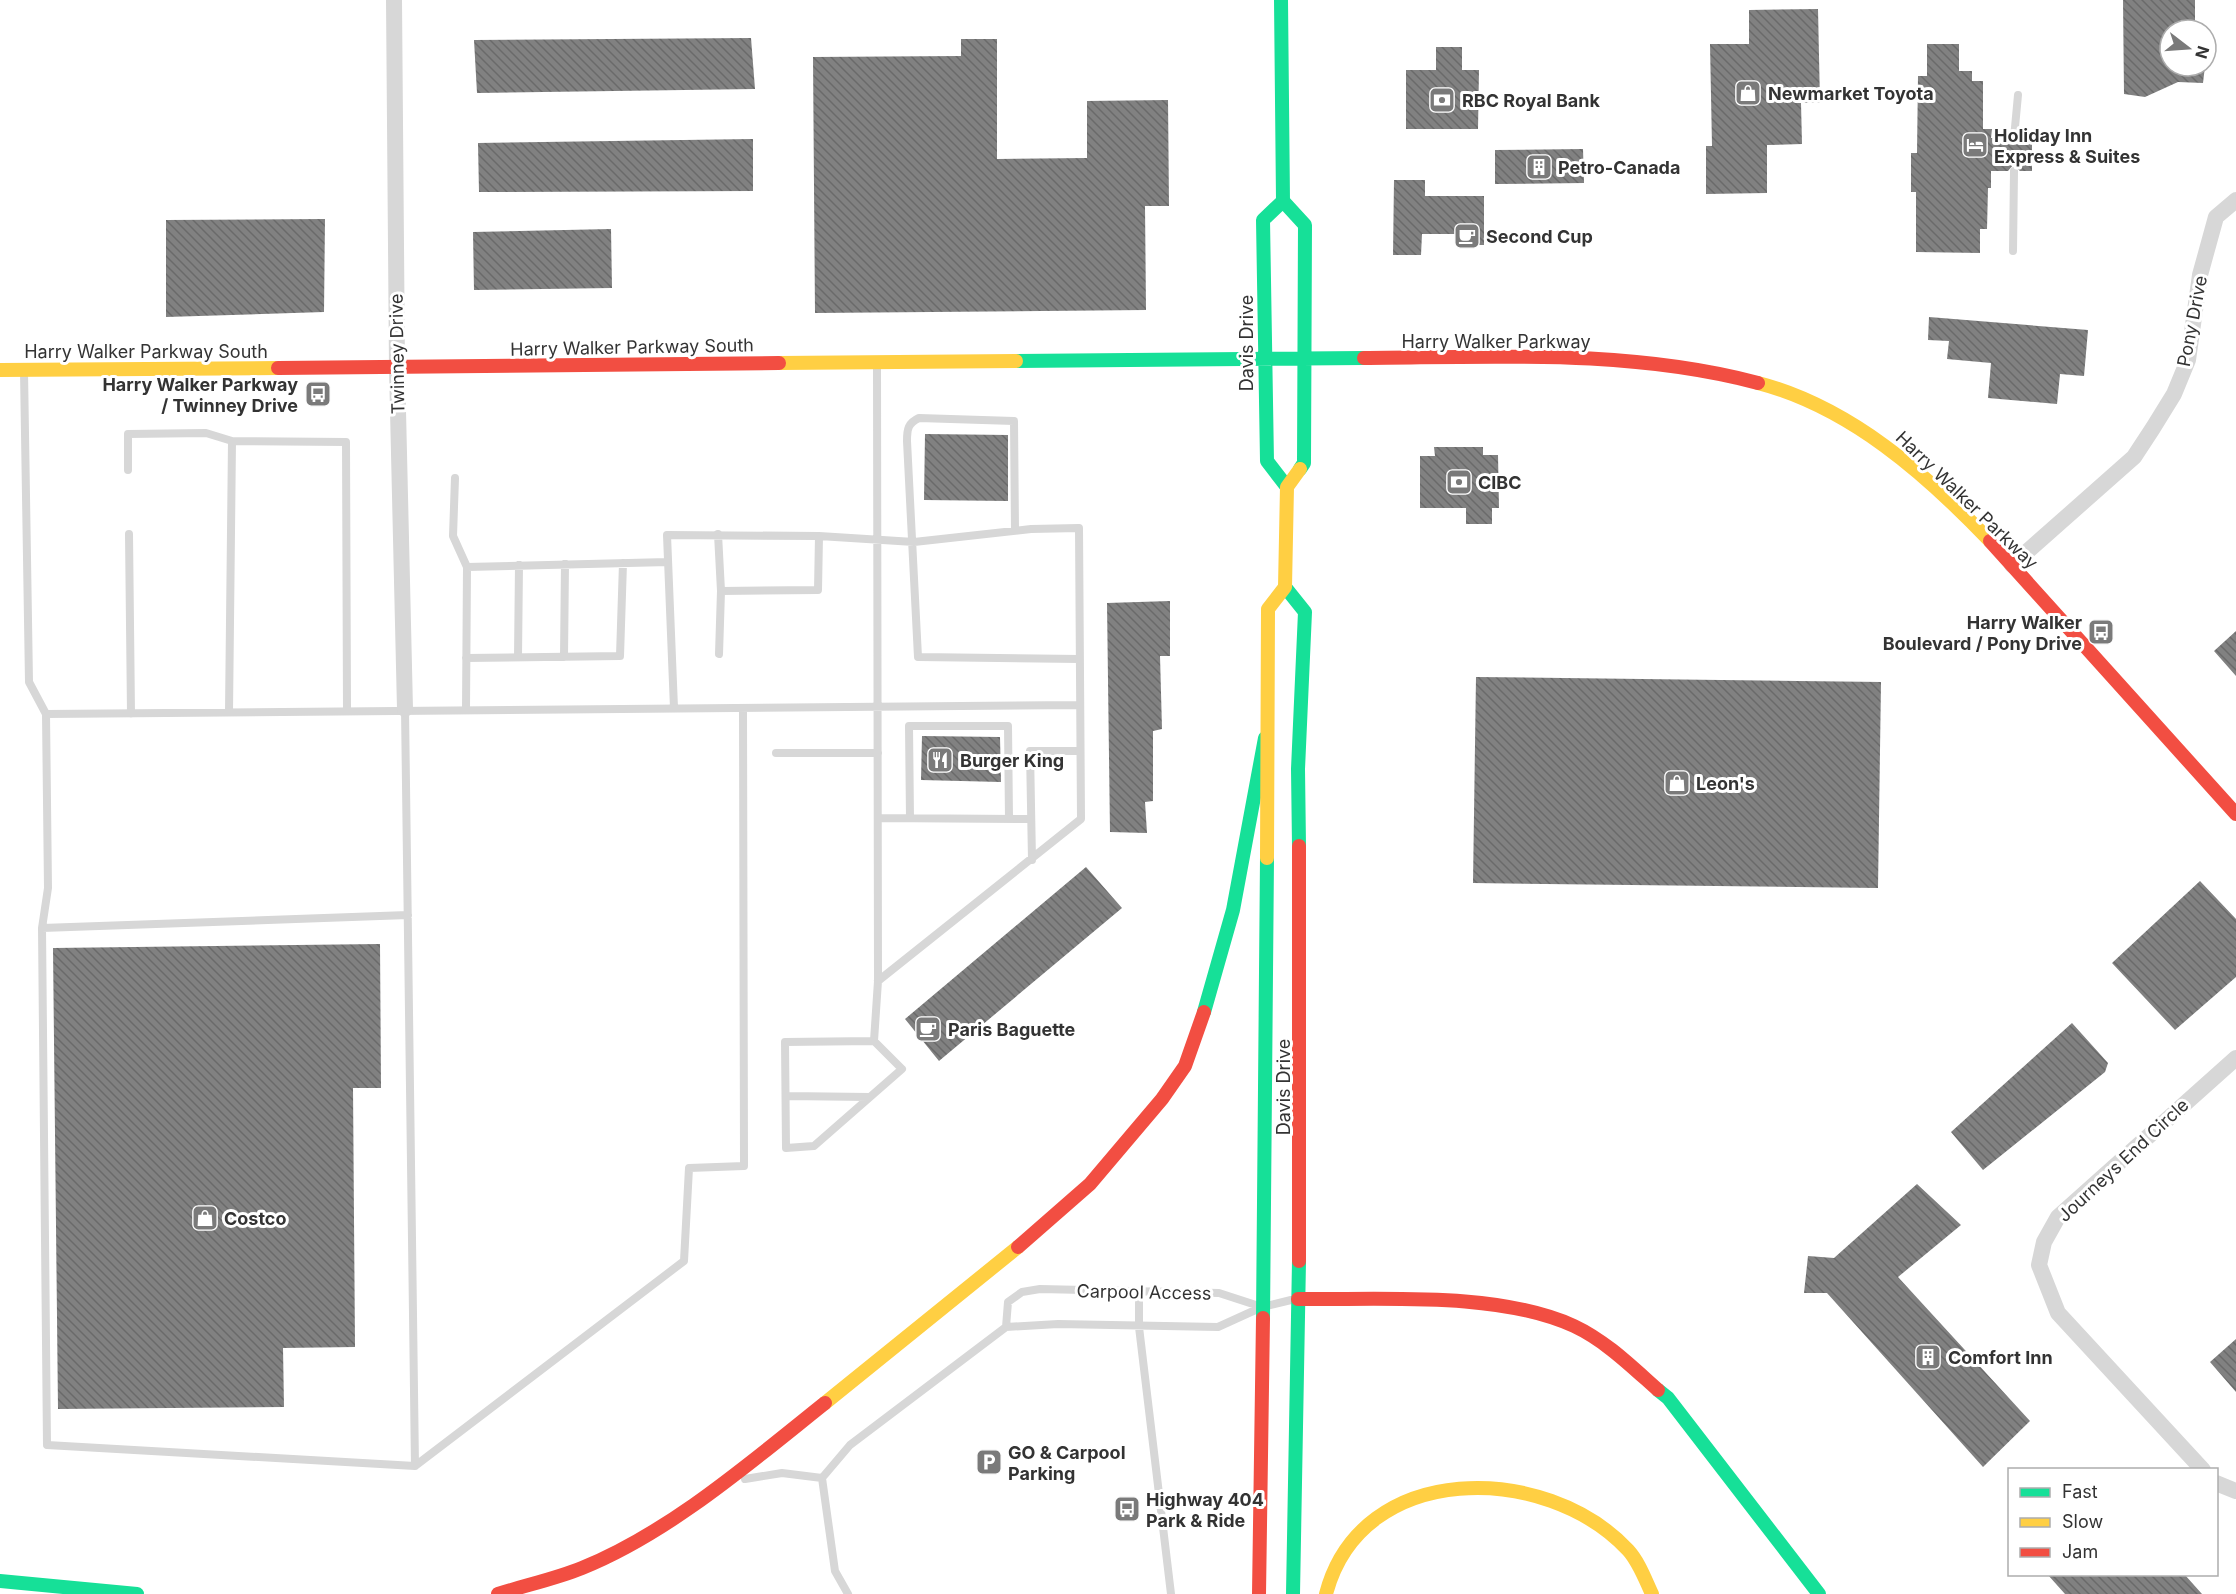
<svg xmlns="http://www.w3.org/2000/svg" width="2236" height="1594" viewBox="0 0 2236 1594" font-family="Inter,sans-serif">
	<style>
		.building { fill: url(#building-back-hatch) }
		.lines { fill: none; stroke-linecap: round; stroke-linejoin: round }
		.lane { stroke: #d7d7d7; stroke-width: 8 }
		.street { stroke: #d7d7d7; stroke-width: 16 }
		.fast { stroke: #16e098; stroke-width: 14 }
		.slow { stroke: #ffcf43; stroke-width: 14 }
		.jam { stroke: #f24e42; stroke-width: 14 }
		.labels { text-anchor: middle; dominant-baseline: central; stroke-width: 6; stroke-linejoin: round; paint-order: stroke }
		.poi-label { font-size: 18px; font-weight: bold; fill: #333; stroke: #fff; text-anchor: start }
		.street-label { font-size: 18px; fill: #333; stroke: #fff }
	</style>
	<defs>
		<pattern id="building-back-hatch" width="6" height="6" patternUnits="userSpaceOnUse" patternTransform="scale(1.5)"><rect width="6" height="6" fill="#818181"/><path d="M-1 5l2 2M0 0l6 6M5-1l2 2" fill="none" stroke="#6a6a6a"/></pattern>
	</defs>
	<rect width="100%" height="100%" fill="#fff"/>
	<path class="building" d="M 2123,0 L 2195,0 L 2195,30 L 2170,30 L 2170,66 L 2205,66 L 2203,83 L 2178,82 L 2145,97 L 2124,94 Z
		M 1818,9 L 1820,103 L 1801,103 L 1802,144 L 1767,145 L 1767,193 L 1706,194 L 1706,146 L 1712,146 L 1710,44 L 1749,44 L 1749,10 Z
		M 751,38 L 755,89 L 477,93 L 474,40 Z
		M 961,39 L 997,39 L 997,159 L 1087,158 L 1087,101 L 1168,100 L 1169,206 L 1145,206 L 1146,310 L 815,313 L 813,57 L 961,56 Z
		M 1927,44 L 1959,44 L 1959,71 L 1972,71 L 1972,81 L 1983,81 L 1983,129 L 1992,129 L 1991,138 L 2008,138 L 2014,144 L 2020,138 L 2032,138 L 2032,171 L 2020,171 L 2013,165 L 2008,171 L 1991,171 L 1991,188 L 1988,188 L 1987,229 L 1980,229 L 1980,253 L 1916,252 L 1916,192 L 1911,192 L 1911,153 L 1917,153 L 1918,76 L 1927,76 Z
		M 1436,47 L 1462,47 L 1462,70 L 1479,70 L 1478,129 L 1406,129 L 1406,70 L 1436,70 Z
		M 753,139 L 753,191 L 479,192 L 478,143 Z
		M 1583,149 L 1584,183 L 1495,184 L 1495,150 Z
		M 1394,180 L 1425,180 L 1425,196 L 1484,196 L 1484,245 L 1455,245 L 1455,234 L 1422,234 L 1421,255 L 1393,255 Z
		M 325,219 L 324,312 L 166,317 L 166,220 Z
		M 611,229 L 612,288 L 474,290 L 473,232 Z
		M 1929,317 L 2088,330 L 2084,376 L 2060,374 L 2057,404 L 1988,398 L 1991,363 L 1947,359 L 1949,341 L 1928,340 Z
		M 925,434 L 1008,435 L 1008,501 L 924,500 Z
		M 1434,447 L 1483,447 L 1483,455 L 1498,455 L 1499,508 L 1492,508 L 1492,524 L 1466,524 L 1466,508 L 1420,508 L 1420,456 L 1435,456 Z
		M 1170,601 L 1170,656 L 1160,656 L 1162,729 L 1153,731 L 1153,801 L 1145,802 L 1147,833 L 1110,832 L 1107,603 Z
		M 2236,631 L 2236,676 L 2214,651 Z
		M 1476,677 L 1881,682 L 1878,888 L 1473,883 Z
		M 922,736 L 1000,737 L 1001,782 L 921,780 Z
		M 1086,867 L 1122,908 L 939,1061 L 905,1019 Z
		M 2200,881 L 2236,919 L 2236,977 L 2175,1030 L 2112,963 Z
		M 380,944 L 381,1088 L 353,1088 L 355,1347 L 283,1348 L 284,1407 L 58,1409 L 53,948 Z
		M 2072,1023 L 2108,1063 L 2105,1072 L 1983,1170 L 1951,1132 Z
		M 1917,1184 L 1961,1225 L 1898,1277 L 2030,1421 L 1983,1467 L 1827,1293 L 1804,1293 L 1808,1256 L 1834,1258 Z
		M 2236,1339 L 2236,1392 L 2210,1362 Z
		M 2048,1575 L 2185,1575 L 2202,1594 L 2065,1594 Z"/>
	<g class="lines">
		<path class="lane" d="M 2014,138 L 2018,95
			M 2013,251 L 2014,171
			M 24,371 L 29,682 L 46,714 L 48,888 L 42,928 L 47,1445 L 415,1466 L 684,1261 L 689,1168 L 744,1166 L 743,708
			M 128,470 L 128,434 L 206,433 L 232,441
			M 455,478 L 453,536 L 467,567
			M 1015,530 L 1014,421 L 919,418 C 908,423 907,429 907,441 L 918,657 L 1080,659
			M 129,534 L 131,714
			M 718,534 L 721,591 L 818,590 L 819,536
			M 719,654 L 721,591
			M 518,657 L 519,565
			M 564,657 L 565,564
			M 466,658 L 620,656 L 623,563
			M 674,708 L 667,535 L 819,536 L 914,542 L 1031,529 L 1079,528 L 1081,819 L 878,981
			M 405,709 L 415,1466
			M 466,709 L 467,567 L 668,562
			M 229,712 L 232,441 L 346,442 L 347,710
			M 46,714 L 1080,705
			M 776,753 L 878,753
			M 878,818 L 1031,819
			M 910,818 L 909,726 L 1008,726 L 1009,819
			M 1032,860 L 1030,751 L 1080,751
			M 42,928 L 408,915
			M 874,1041 L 785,1042 L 786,1148 L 814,1146 L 902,1069 L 874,1041 L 878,981 L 877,366
			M 786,1096 L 869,1097
			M 1139,1293 L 1139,1327 L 1171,1594
			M 1006,1327 L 1008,1302 L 1022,1292 L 1040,1289 L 1219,1293 L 1259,1306
			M 822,1478 L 850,1445 L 1006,1327 L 1058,1324 L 1218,1327 L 1262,1307 L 1291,1300
			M 822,1478 L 835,1571 L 848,1594
			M 745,1479 L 782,1473 L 822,1478"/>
		<path class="street" d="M 394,0 L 397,368 L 405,709
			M 2012,565 L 2134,457 L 2153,428 L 2174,394 L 2188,360 L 2200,275 L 2216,217 L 2236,200
			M 2203,1470 L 2058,1313 L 2039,1265 L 2044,1242 L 2058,1217 L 2236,1058
			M 2216,1483 L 2236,1491"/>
		<path class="fast" d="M 1281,0 L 1283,201 L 1263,220 L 1267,461 L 1287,487
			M 1283,201 L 1305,225 L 1304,463 L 1300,469
			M 1016,361 L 1364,358
			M 1285,587 L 1305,612 L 1298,769 L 1299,846
			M 1204,1012 L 1233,910 L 1265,738
			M 1263,1318 L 1267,858
			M 1658,1390 L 1668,1398 L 1819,1594
			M 0,1581 L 137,1594
			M 1293,1594 L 1299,1261"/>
		<path class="slow" d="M 779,363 L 1016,361
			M 0,370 L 278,368
			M 1758,383 C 1850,407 1926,474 1990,541
			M 1267,858 L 1268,609 L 1285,587 L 1287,487 L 1300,469
			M 825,1403 L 1018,1247
			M 1326,1594 C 1361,1460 1546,1462 1628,1550 C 1639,1562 1645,1579 1652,1594"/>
		<path class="jam" d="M 1364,358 C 1495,357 1630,349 1758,383
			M 278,368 L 779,363
			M 1990,541 L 2236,814
			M 1299,846 L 1299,1261
			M 1018,1247 L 1090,1184 L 1162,1099 L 1185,1066 L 1204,1012
			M 1298,1299 C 1382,1300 1497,1291 1574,1326 C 1606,1341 1632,1367 1658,1390
			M 498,1594 C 526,1585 555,1579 582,1568 C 669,1533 751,1462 825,1403
			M 1259,1594 L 1263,1318"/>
	</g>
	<defs>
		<g id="shop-square" transform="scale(1.35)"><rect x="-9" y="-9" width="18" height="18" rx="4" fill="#7a7a7a" stroke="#fff"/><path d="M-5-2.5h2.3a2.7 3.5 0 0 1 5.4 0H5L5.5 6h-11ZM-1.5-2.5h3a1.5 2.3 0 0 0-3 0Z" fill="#fff"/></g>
		<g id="bank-square" transform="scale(1.35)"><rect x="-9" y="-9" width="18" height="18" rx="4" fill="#7a7a7a" stroke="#fff"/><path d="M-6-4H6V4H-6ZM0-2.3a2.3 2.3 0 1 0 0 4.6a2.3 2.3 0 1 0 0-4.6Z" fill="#fff"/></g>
		<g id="hotel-square" transform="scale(1.35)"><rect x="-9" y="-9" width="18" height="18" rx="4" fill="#7a7a7a" stroke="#fff"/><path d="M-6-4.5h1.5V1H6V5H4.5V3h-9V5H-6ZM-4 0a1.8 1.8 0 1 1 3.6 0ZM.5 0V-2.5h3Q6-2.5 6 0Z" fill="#fff"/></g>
		<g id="building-square" transform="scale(1.35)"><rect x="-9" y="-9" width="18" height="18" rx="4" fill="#7a7a7a" stroke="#fff"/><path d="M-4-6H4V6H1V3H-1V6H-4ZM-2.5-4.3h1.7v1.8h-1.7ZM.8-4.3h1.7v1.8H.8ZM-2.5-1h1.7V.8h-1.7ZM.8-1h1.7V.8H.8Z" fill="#fff"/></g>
		<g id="cafe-square" transform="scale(1.35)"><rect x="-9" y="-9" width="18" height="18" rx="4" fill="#7a7a7a" stroke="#fff"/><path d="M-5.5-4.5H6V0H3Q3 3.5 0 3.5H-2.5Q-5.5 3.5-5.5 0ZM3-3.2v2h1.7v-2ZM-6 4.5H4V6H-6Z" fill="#fff"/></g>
		<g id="bus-square" transform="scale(1.35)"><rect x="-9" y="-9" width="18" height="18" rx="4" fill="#7a7a7a" stroke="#fff"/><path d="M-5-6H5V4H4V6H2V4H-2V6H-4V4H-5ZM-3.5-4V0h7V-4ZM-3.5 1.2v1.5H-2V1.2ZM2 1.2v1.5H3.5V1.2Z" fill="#fff"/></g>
		<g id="restaurant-square" transform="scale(1.35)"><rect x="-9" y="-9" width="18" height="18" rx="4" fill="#7a7a7a" stroke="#fff"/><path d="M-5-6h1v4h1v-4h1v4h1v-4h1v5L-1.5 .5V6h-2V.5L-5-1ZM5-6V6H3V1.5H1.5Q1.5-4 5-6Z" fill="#fff"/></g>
		<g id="parking-square" transform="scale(1.35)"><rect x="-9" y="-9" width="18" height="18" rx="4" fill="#7a7a7a" stroke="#fff"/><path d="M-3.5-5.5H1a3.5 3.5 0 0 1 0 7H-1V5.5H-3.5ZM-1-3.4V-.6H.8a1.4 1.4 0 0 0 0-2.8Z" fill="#fff"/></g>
	</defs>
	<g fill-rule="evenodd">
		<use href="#shop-square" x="1748" y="93"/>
		<use href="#bank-square" x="1442" y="100"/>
		<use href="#hotel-square" x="1975" y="145"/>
		<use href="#building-square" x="1539" y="167"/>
		<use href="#cafe-square" x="1467" y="236"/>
		<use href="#bus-square" x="318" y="394"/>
		<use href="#bank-square" x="1459" y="482"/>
		<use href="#bus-square" x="2101" y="632"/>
		<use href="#restaurant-square" x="940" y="760"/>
		<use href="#shop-square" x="1677" y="783"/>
		<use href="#cafe-square" x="928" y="1029"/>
		<use href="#shop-square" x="205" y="1218"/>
		<use href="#building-square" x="1928" y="1357"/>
		<use href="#parking-square" x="989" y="1462"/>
		<use href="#bus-square" x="1127" y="1509"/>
	</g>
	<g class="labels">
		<g class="poi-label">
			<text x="1768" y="93">Newmarket Toyota</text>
			<text x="1462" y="100">RBC Royal Bank</text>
			<text x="1994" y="135">Holiday Inn<tspan x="1994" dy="21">Express &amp; Suites</tspan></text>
			<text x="1558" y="167">Petro-Canada</text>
			<text x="1486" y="236">Second Cup</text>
			<text x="298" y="384" text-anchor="end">Harry Walker Parkway<tspan x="298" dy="21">/ Twinney Drive</tspan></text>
			<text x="1478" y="482">CIBC</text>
			<text x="2082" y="622" text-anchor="end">Harry Walker<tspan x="2082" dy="21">Boulevard / Pony Drive</tspan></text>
			<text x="960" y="760">Burger King</text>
			<text x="1696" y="783">Leon's</text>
			<text x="948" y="1029">Paris Baguette</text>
			<text x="224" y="1218">Costco</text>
			<text x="1948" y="1357">Comfort Inn</text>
			<text x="1008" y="1452">GO &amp; Carpool<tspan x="1008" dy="21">Parking</tspan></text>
			<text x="1146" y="1499">Highway 404<tspan x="1146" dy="21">Park &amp; Ride</tspan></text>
		</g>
		<g class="street-label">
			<text transform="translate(2192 321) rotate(-79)">Pony Drive</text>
			<text x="1496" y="341">Harry Walker Parkway</text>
			<text transform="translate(1246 343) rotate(-90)">Davis Drive</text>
			<text transform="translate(632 347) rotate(-1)">Harry Walker Parkway South</text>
			<text x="146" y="351">Harry Walker Parkway South</text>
			<text transform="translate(397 354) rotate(-91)">Twinney Drive</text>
			<text transform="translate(1967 500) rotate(44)">Harry Walker Parkway</text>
			<text transform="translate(1283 1087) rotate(-90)">Davis Drive</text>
			<text transform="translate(2123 1160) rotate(-43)">Journeys End Circle</text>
			<text transform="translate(1144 1292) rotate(1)">Carpool Access</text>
		</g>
	</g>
	<rect x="2008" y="1468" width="210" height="108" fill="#ffffff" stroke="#adadad" stroke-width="1.5"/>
	<rect x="2020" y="1488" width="30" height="9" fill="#16e098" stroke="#adadad" stroke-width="1.5"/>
	<text x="2062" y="1498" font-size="18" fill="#333333">Fast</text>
	<rect x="2020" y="1518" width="30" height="9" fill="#ffcf43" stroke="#adadad" stroke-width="1.5"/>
	<text x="2062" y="1528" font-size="18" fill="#333333">Slow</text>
	<rect x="2020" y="1548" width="30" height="9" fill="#f24e42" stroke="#adadad" stroke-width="1.5"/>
	<text x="2062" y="1558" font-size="18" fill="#333333">Jam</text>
	<g transform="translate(2188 48) rotate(107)"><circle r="28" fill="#ffffff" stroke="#adadad" stroke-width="1.5"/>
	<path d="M0-4.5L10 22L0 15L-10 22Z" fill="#7a7a7a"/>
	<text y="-9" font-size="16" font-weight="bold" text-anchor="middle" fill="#333333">N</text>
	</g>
</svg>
